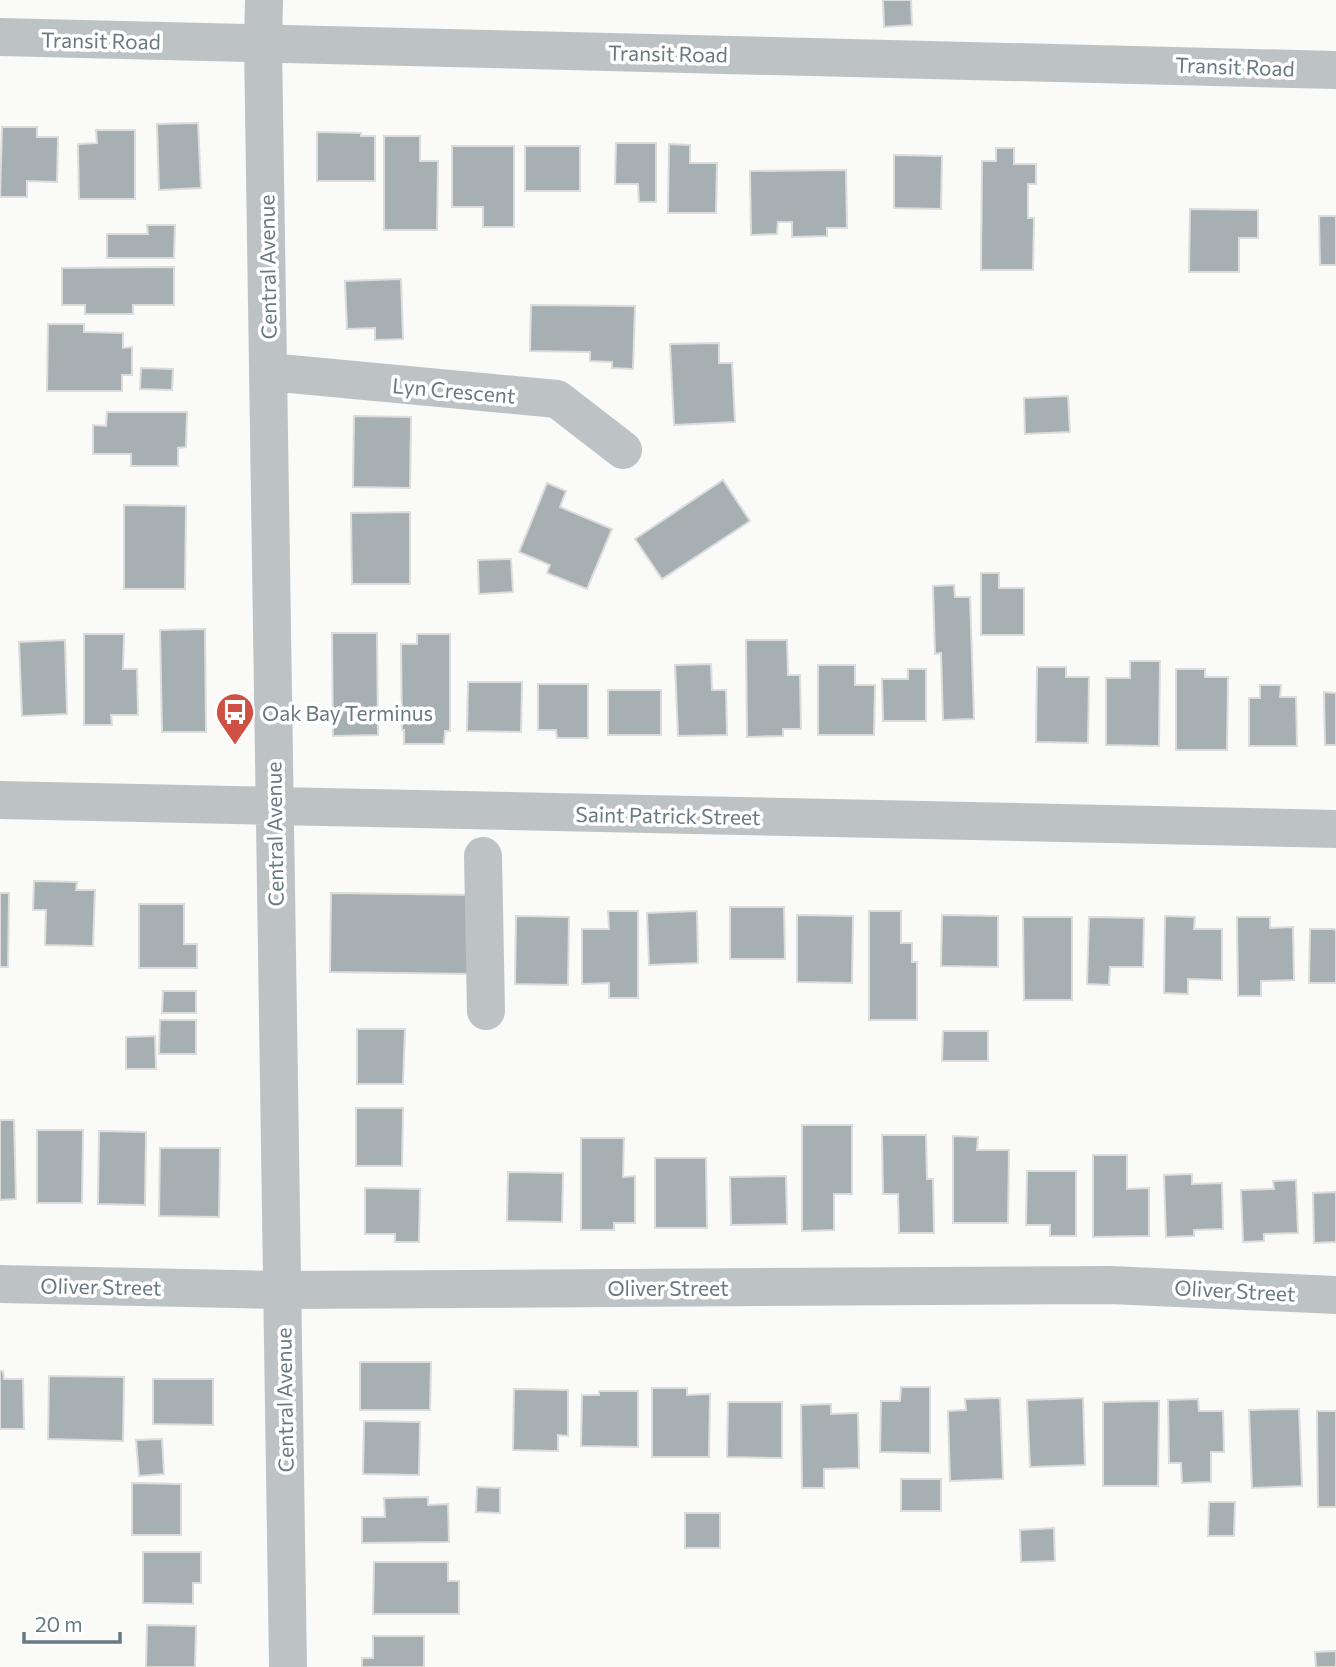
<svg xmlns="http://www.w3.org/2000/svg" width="1336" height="1667" viewBox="0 0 1336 1667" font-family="Commissioner,sans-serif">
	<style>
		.building { fill: #a6afb2; stroke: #dcdcda; stroke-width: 2 }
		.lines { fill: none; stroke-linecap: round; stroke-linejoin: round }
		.minor { stroke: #bdc3c5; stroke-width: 38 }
		.labels { text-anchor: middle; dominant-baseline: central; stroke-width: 7; stroke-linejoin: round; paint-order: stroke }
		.street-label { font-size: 21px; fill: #68797f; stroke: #fff }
		.poi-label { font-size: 21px; fill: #68797f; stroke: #fff; text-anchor: start }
	</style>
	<rect width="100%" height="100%" fill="#fafaf8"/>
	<path class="building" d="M 883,0 L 911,0 L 912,25 L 884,27 Z
		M 198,123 L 201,188 L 159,190 L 157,124 Z
		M 2,127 L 37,127 L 37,137 L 58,137 L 57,182 L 27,181 L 27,197 L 0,197 Z
		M 96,130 L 135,130 L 135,199 L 79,199 L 78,144 L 97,143 Z
		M 317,132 L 361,133 L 361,136 L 375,136 L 375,181 L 317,181 Z
		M 384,136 L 420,136 L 420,161 L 438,161 L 437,230 L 384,230 Z
		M 616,143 L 656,143 L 656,202 L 639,202 L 638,184 L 615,184 Z
		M 669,144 L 690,145 L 690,163 L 717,163 L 716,213 L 668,213 Z
		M 452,146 L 514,146 L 514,227 L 483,227 L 483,207 L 452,207 Z
		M 525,146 L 580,146 L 580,191 L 525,191 Z
		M 996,148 L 1014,148 L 1014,164 L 1036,164 L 1036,184 L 1028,184 L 1028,218 L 1034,218 L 1033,270 L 981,270 L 982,161 L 996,161 Z
		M 894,155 L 942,156 L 941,209 L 894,208 Z
		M 846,170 L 847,228 L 827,228 L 827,236 L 792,237 L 792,222 L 778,222 L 777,234 L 751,235 L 750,171 Z
		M 1190,209 L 1258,210 L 1258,238 L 1239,238 L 1239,272 L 1189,272 Z
		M 1319,216 L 1336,216 L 1336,265 L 1320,265 Z
		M 147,225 L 175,225 L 174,258 L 107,258 L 107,234 L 148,234 Z
		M 174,267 L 174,305 L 133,305 L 133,314 L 85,314 L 85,305 L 62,305 L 62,268 Z
		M 401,279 L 403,339 L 375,340 L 375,328 L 347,329 L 345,281 Z
		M 531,305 L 635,306 L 633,369 L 612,368 L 612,362 L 590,361 L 590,352 L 530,351 Z
		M 48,324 L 84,324 L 84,332 L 123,333 L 123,348 L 132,347 L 132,375 L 122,375 L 122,391 L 47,391 Z
		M 719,343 L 719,363 L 732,363 L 735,422 L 674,425 L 670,344 Z
		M 141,368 L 173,369 L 172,390 L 140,389 Z
		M 1068,396 L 1070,432 L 1025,434 L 1024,398 Z
		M 107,412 L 187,412 L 186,447 L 178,448 L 178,466 L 131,466 L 131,454 L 93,454 L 93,425 L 106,426 Z
		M 354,416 L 411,417 L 410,488 L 353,487 Z
		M 723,480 L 750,521 L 662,579 L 635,539 Z
		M 547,483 L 566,491 L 560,507 L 612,529 L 587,589 L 547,573 L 550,565 L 519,552 Z
		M 124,505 L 186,506 L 185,589 L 124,589 Z
		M 410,512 L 410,584 L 352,584 L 351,513 Z
		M 511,559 L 513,592 L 479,594 L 478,560 Z
		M 981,573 L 999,573 L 999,588 L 1024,588 L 1024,635 L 981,635 Z
		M 954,585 L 955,597 L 970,597 L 974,719 L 943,720 L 941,653 L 935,654 L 933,586 Z
		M 205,629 L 206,732 L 162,732 L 160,630 Z
		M 332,633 L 377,633 L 378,735 L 333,736 Z
		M 84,634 L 124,634 L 123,669 L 137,669 L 138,715 L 111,715 L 112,725 L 84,725 Z
		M 417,634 L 450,634 L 450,731 L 445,731 L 444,744 L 404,744 L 404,730 L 402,730 L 401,644 L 417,644 Z
		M 65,640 L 67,714 L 22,716 L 19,642 Z
		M 746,640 L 787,640 L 788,675 L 800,675 L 801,729 L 783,729 L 783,736 L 747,737 Z
		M 1130,661 L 1160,661 L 1159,746 L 1106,745 L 1106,678 L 1130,678 Z
		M 711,664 L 712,690 L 726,690 L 727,735 L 678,736 L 675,665 Z
		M 818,665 L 855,665 L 855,685 L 875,685 L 874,735 L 818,735 Z
		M 1037,667 L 1066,667 L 1066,677 L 1089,677 L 1088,743 L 1036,742 Z
		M 908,669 L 926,669 L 926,721 L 883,721 L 882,679 L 908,679 Z
		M 1176,669 L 1205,669 L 1205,677 L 1228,677 L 1227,750 L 1176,750 Z
		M 468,682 L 522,682 L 521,732 L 467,731 Z
		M 538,684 L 588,684 L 588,738 L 557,738 L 556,730 L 538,730 Z
		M 1260,685 L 1281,685 L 1280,697 L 1296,697 L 1297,746 L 1249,746 L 1249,698 L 1260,698 Z
		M 608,690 L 661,690 L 661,735 L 608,735 Z
		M 1324,692 L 1336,693 L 1336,745 L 1325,745 Z
		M 34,881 L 77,882 L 76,890 L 95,890 L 93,946 L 45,945 L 46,910 L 33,910 Z
		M 0,893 L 9,893 L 8,967 L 0,967 Z
		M 331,893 L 476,895 L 475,974 L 330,972 Z
		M 139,904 L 184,904 L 184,944 L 197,944 L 197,968 L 139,968 Z
		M 730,907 L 784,907 L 785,959 L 730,959 Z
		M 608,911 L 638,911 L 638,998 L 609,998 L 609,983 L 582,984 L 582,929 L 609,929 Z
		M 697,911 L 698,963 L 649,965 L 647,913 Z
		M 869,911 L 901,911 L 901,943 L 912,943 L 912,962 L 917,962 L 917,1020 L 869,1020 Z
		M 797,915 L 853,916 L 852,983 L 797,982 Z
		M 942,915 L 998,916 L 998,967 L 941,966 Z
		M 516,916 L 569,917 L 568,985 L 515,984 Z
		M 1165,916 L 1195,917 L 1194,929 L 1222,929 L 1222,980 L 1188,979 L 1188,994 L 1164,993 Z
		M 1023,917 L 1072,917 L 1072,1000 L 1024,1000 Z
		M 1089,917 L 1144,918 L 1143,967 L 1110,967 L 1109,985 L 1087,984 Z
		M 1237,917 L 1270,917 L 1270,928 L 1293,927 L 1294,980 L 1261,981 L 1261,996 L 1238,996 Z
		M 1310,929 L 1334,929 L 1336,931 L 1336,983 L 1309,983 Z
		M 163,991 L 196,991 L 196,1013 L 162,1013 Z
		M 160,1020 L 196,1020 L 196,1054 L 159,1054 Z
		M 357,1029 L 405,1029 L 403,1084 L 357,1084 Z
		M 943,1031 L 988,1031 L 988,1061 L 942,1061 Z
		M 155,1036 L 156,1069 L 126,1069 L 126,1037 Z
		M 356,1108 L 403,1108 L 402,1166 L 356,1166 Z
		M 0,1120 L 14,1120 L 16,1199 L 0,1200 Z
		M 802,1125 L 852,1125 L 852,1194 L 834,1194 L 834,1230 L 802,1231 Z
		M 37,1130 L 83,1130 L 82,1203 L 37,1203 Z
		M 99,1131 L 146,1132 L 145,1205 L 98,1204 Z
		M 882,1135 L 926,1135 L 927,1179 L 933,1179 L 934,1233 L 899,1233 L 898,1194 L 883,1194 Z
		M 953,1136 L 978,1137 L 977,1150 L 1009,1150 L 1008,1223 L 953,1223 Z
		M 581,1138 L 624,1138 L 623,1177 L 635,1176 L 635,1223 L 614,1223 L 614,1230 L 581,1230 Z
		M 160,1148 L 220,1148 L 219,1217 L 159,1216 Z
		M 1093,1155 L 1127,1155 L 1127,1189 L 1149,1188 L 1149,1236 L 1093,1237 Z
		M 655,1158 L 706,1158 L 707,1228 L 655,1228 Z
		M 1027,1171 L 1076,1171 L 1076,1236 L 1050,1236 L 1050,1225 L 1026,1225 Z
		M 508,1172 L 563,1173 L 562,1222 L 507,1221 Z
		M 1192,1174 L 1192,1184 L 1222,1183 L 1223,1229 L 1194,1230 L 1194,1236 L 1166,1237 L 1164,1175 Z
		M 786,1176 L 787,1224 L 731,1225 L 730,1177 Z
		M 1296,1180 L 1298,1233 L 1264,1234 L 1264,1241 L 1243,1242 L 1241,1190 L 1274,1189 L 1273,1181 Z
		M 365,1188 L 420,1189 L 419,1242 L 395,1242 L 395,1234 L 365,1234 Z
		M 1336,1192 L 1336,1242 L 1314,1243 L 1313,1193 Z
		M 360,1362 L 431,1362 L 430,1410 L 360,1410 Z
		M 0,1371 L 3,1371 L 4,1379 L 23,1379 L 24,1429 L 0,1429 Z
		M 49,1376 L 124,1377 L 123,1441 L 48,1439 Z
		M 153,1379 L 213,1379 L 213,1425 L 153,1424 Z
		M 901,1387 L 930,1387 L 930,1453 L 880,1452 L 881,1401 L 900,1401 Z
		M 652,1388 L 687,1388 L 687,1395 L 710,1394 L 709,1457 L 652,1457 Z
		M 514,1389 L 568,1390 L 568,1436 L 558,1435 L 558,1451 L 513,1450 Z
		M 599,1391 L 638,1391 L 638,1447 L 581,1446 L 582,1395 L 599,1395 Z
		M 1000,1398 L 1003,1479 L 950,1481 L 948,1411 L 966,1410 L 965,1399 Z
		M 1083,1398 L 1085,1465 L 1030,1467 L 1027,1400 Z
		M 1198,1399 L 1199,1411 L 1223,1411 L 1224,1452 L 1211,1452 L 1211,1482 L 1182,1483 L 1181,1463 L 1169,1463 L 1168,1400 Z
		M 1159,1401 L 1158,1486 L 1103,1486 L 1103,1402 Z
		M 728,1402 L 782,1402 L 782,1458 L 727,1457 Z
		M 831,1404 L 831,1414 L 858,1413 L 859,1468 L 824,1469 L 824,1488 L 802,1488 L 801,1405 Z
		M 1299,1409 L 1302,1486 L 1252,1488 L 1249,1410 Z
		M 1317,1411 L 1336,1411 L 1336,1507 L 1318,1507 Z
		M 364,1421 L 420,1422 L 419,1475 L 363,1474 Z
		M 162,1439 L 164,1474 L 139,1476 L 136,1440 Z
		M 901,1479 L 941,1479 L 941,1511 L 901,1511 Z
		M 132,1483 L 181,1484 L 181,1535 L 132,1535 Z
		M 477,1487 L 500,1488 L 500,1513 L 476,1512 Z
		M 428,1497 L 428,1505 L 448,1504 L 449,1542 L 362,1543 L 362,1517 L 385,1517 L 384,1498 Z
		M 1209,1502 L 1235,1502 L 1234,1536 L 1208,1536 Z
		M 685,1513 L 720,1513 L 720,1548 L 685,1548 Z
		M 1054,1528 L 1055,1561 L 1021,1562 L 1020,1530 Z
		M 143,1552 L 201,1552 L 201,1583 L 193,1583 L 193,1604 L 143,1603 Z
		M 374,1562 L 448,1562 L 448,1581 L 459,1581 L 459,1614 L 373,1614 Z
		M 147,1625 L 196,1626 L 195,1667 L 146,1667 Z
		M 373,1636 L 424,1636 L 424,1667 L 362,1667 L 362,1658 L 373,1658 Z
		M 1336,1651 L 1336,1667 L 1316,1667 L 1315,1652 Z"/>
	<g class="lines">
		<path class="minor" d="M 264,0 L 263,44 L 288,1667
			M 0,37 L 1336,70
			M 269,372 L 557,399 L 623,450
			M 0,800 L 1336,829
			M 483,856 L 486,1011
			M 0,1284 L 283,1290 L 1110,1285 L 1336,1295"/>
	</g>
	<defs>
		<g id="bus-pin" transform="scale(2.0125)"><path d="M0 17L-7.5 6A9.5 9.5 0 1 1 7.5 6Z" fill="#ce5144" stroke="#fff"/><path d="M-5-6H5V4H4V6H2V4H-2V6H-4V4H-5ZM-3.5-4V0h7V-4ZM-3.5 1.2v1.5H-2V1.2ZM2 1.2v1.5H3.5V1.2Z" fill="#fff"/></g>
	</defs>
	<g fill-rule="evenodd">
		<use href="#bus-pin" x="235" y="712"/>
	</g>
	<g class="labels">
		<g class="street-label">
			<text transform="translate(101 40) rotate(1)">Transit Road</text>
			<text transform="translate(668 53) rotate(1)">Transit Road</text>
			<text transform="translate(1235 66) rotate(2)">Transit Road</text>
			<text transform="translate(267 267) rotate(-91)">Central Avenue</text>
			<text transform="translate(454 390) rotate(5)">Lyn Crescent</text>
			<text transform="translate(668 815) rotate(1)">Saint Patrick Street</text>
			<text transform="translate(274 834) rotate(-91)">Central Avenue</text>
			<text transform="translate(101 1286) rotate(1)">Oliver Street</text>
			<text x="668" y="1287">Oliver Street</text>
			<text transform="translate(1235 1290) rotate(3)">Oliver Street</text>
			<text transform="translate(284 1400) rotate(-91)">Central Avenue</text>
		</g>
		<g class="poi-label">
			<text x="262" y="712">Oak Bay Terminus</text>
		</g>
	</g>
	<path d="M24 1632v10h96v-10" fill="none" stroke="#68797f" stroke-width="3.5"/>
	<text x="35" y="1632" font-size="21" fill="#68797f" stroke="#ffffff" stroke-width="5" paint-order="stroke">20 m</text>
</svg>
